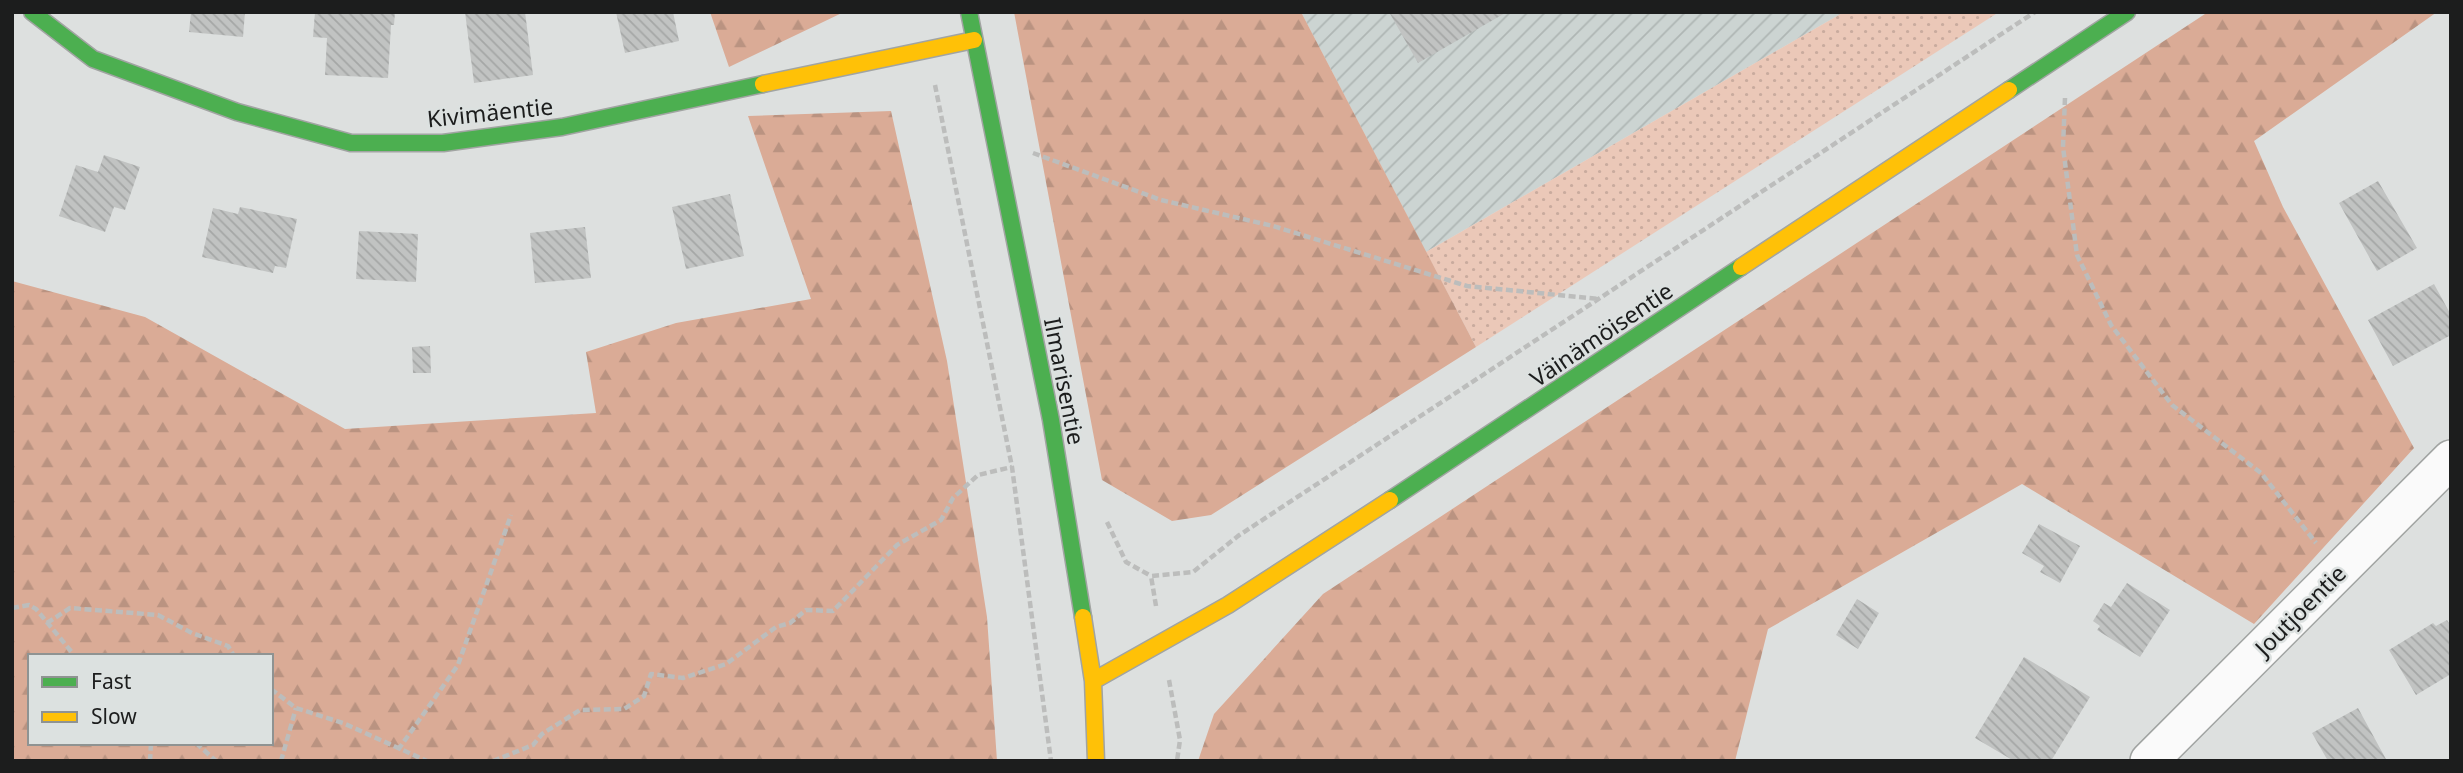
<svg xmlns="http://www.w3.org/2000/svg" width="2463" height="773" viewBox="0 0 2463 773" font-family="'Noto Sans',sans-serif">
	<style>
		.industrial { fill: url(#industrial-furrows) }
		.grass { fill: url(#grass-dots) }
		.forest { fill: url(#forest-firs); fill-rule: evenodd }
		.building { fill: url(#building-back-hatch) }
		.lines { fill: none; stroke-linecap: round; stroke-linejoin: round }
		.street-casing { stroke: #a1a4a2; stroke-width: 40 }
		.fast-casing { stroke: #a1a4a2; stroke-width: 19 }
		.slow-casing { stroke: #a1a4a2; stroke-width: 19 }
		.path { stroke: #bcbdbc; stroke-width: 4.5; stroke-dasharray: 7 3.5; stroke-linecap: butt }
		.street { stroke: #fafafa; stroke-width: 37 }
		.fast { stroke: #4caf50; stroke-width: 16 }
		.slow { stroke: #ffc107; stroke-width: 16 }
		.labels { text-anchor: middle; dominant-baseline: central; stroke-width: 5; stroke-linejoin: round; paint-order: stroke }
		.street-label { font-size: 23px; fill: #1c1d1d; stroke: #dce1e0 }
	</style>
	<defs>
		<pattern id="industrial-furrows" width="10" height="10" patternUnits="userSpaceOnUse" patternTransform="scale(1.75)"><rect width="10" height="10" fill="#ccd4d2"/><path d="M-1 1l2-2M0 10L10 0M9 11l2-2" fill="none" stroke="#afb6b4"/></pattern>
		<pattern id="grass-dots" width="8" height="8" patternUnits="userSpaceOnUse" patternTransform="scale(1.75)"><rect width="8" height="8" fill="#ebc8b8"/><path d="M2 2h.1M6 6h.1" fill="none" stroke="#c9ab9e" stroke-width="1.8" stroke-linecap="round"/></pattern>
		<pattern id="forest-firs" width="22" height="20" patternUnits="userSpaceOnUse" patternTransform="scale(1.75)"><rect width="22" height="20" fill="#daab96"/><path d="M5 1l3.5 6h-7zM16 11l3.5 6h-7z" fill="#ba9381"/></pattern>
		<pattern id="building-back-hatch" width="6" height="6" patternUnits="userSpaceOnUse" patternTransform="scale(1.75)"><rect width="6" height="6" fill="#c1c3c2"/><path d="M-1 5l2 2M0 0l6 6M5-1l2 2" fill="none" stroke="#a5a7a6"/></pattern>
	</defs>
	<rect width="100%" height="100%" fill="#dde0df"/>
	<path class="industrial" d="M 1301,12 L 1844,12 L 1426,252 Z"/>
	<path class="grass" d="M 1844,12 L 1999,12 L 1476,347 L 1426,252 Z"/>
	<path class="forest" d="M 710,12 L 844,12 L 729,67 Z
		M 1014,12 L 1301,12 L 1476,347 L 1211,515 L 1172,521 L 1102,480 Z
		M 2208,12 L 2437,12 L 2254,141 L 2283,207 L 2414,448 L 2254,624 L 2022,484 L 1768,629 L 1735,761 L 1198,761 L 1214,714 L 1323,594 Z
		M 891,111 L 947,361 L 987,617 L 997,761 L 12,761 L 12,281 L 145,317 L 345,429 L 596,413 L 586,352 L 676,323 L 811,299 L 748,116 ZM 30,656 L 271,656 L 271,743 L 30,743 Z"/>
	<path class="building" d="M 191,12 L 245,12 L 243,37 L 189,32 Z
		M 315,12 L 395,12 L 394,25 L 391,25 L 388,78 L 325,75 L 327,38 L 313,37 Z
		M 465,12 L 525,12 L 533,75 L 474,83 Z
		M 616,12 L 673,12 L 679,41 L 625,53 Z
		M 1389,12 L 1507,12 L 1418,63 Z
		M 104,155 L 140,167 L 125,210 L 114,207 L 105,232 L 59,216 L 76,165 L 98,172 Z
		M 2378,181 L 2417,248 L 2377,271 L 2339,203 Z
		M 730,194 L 744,256 L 686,269 L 672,207 Z
		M 240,207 L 297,219 L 286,268 L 275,266 L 273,273 L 202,257 L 213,208 L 238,214 Z
		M 585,227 L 591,278 L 535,283 L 530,233 Z
		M 359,231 L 418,234 L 416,282 L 356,279 Z
		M 2434,284 L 2451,315 L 2451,335 L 2393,366 L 2368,320 Z
		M 430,346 L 431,373 L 413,373 L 412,347 Z
		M 2039,524 L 2080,546 L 2060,583 L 2040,572 L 2044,566 L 2022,553 Z
		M 2127,583 L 2170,610 L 2140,657 L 2097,630 L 2100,626 L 2093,621 L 2104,603 L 2111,607 Z
		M 1857,599 L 1879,613 L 1858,649 L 1836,635 Z
		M 2447,620 L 2451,626 L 2451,674 L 2416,695 L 2389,650 L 2433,623 L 2436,626 Z
		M 2024,657 L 2090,697 L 2051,761 L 2014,761 L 1975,738 Z
		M 2358,708 L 2387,761 L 2328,761 L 2312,733 Z"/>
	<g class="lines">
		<g class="street-casing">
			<path id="street" d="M 2149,761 L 2451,459"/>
		</g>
		<g class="fast-casing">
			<path id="fast" d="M 32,12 L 93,59 L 237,112 L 351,143 L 443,143 L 562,127 L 763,84
				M 969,12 L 1051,420 L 1083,617
				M 2009,90 L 2127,12
				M 1390,500 L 1741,267"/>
		</g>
		<g class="slow-casing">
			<path id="slow" d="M 763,84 L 974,40
				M 1741,267 L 2009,90
				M 1083,617 L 1093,681 L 1096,761
				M 1093,681 L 1228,605 L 1390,500"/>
		</g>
		<path class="path" d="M 935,85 L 1012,467 L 1051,761
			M 2065,98 L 2063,147 L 2077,255 L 2111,325 L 2172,405 L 2261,473 L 2316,543
			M 1033,153 L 1161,200 L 1273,226 L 1467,286 L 1599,299
			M 1107,522 L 1126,562 L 1151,576
			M 1156,606 L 1151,576 L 1193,572 L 1238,536 L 2035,12
			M 12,608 L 29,605 L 36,609 L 75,656
			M 47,623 L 70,608 L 158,615 L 192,633 L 228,646 L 234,656
			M 1169,680 L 1180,740 L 1177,761
			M 271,689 L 296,708 L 343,723 L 427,761
			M 196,743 L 216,761
			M 398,750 L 458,665 L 511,515
			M 150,761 L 151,743
			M 281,761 L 296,708
			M 493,761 L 533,745 L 542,734 L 580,710 L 624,709 L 644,696 L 651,674 L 683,678 L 726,664 L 776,627 L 790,623 L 806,610 L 833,611 L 897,545 L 941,520 L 953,498 L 978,475 L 1012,467"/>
		<use href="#street" class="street"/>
		<use href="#fast" class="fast"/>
		<use href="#slow" class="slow"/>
	</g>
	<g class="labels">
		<g class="street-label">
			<text transform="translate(490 112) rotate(-6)">Kivimäentie</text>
			<text transform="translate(1601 334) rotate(-34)">Väinämöisentie</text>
			<text transform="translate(1065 381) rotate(79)">Ilmarisentie</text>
			<text transform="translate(2300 610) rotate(-45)">Joutjoentie</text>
		</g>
	</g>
	<rect width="2463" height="773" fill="none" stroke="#1c1d1d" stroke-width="28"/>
	<rect x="28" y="654" width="245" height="91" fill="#dce1e0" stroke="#8f9392" stroke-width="2"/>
	<rect x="42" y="677" width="35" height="10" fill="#4caf50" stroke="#8f9392" stroke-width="2"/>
	<text x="91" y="689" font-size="21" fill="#1c1d1d">Fast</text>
	<rect x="42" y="712" width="35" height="10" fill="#ffc107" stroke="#8f9392" stroke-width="2"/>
	<text x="91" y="724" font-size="21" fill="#1c1d1d">Slow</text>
</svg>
